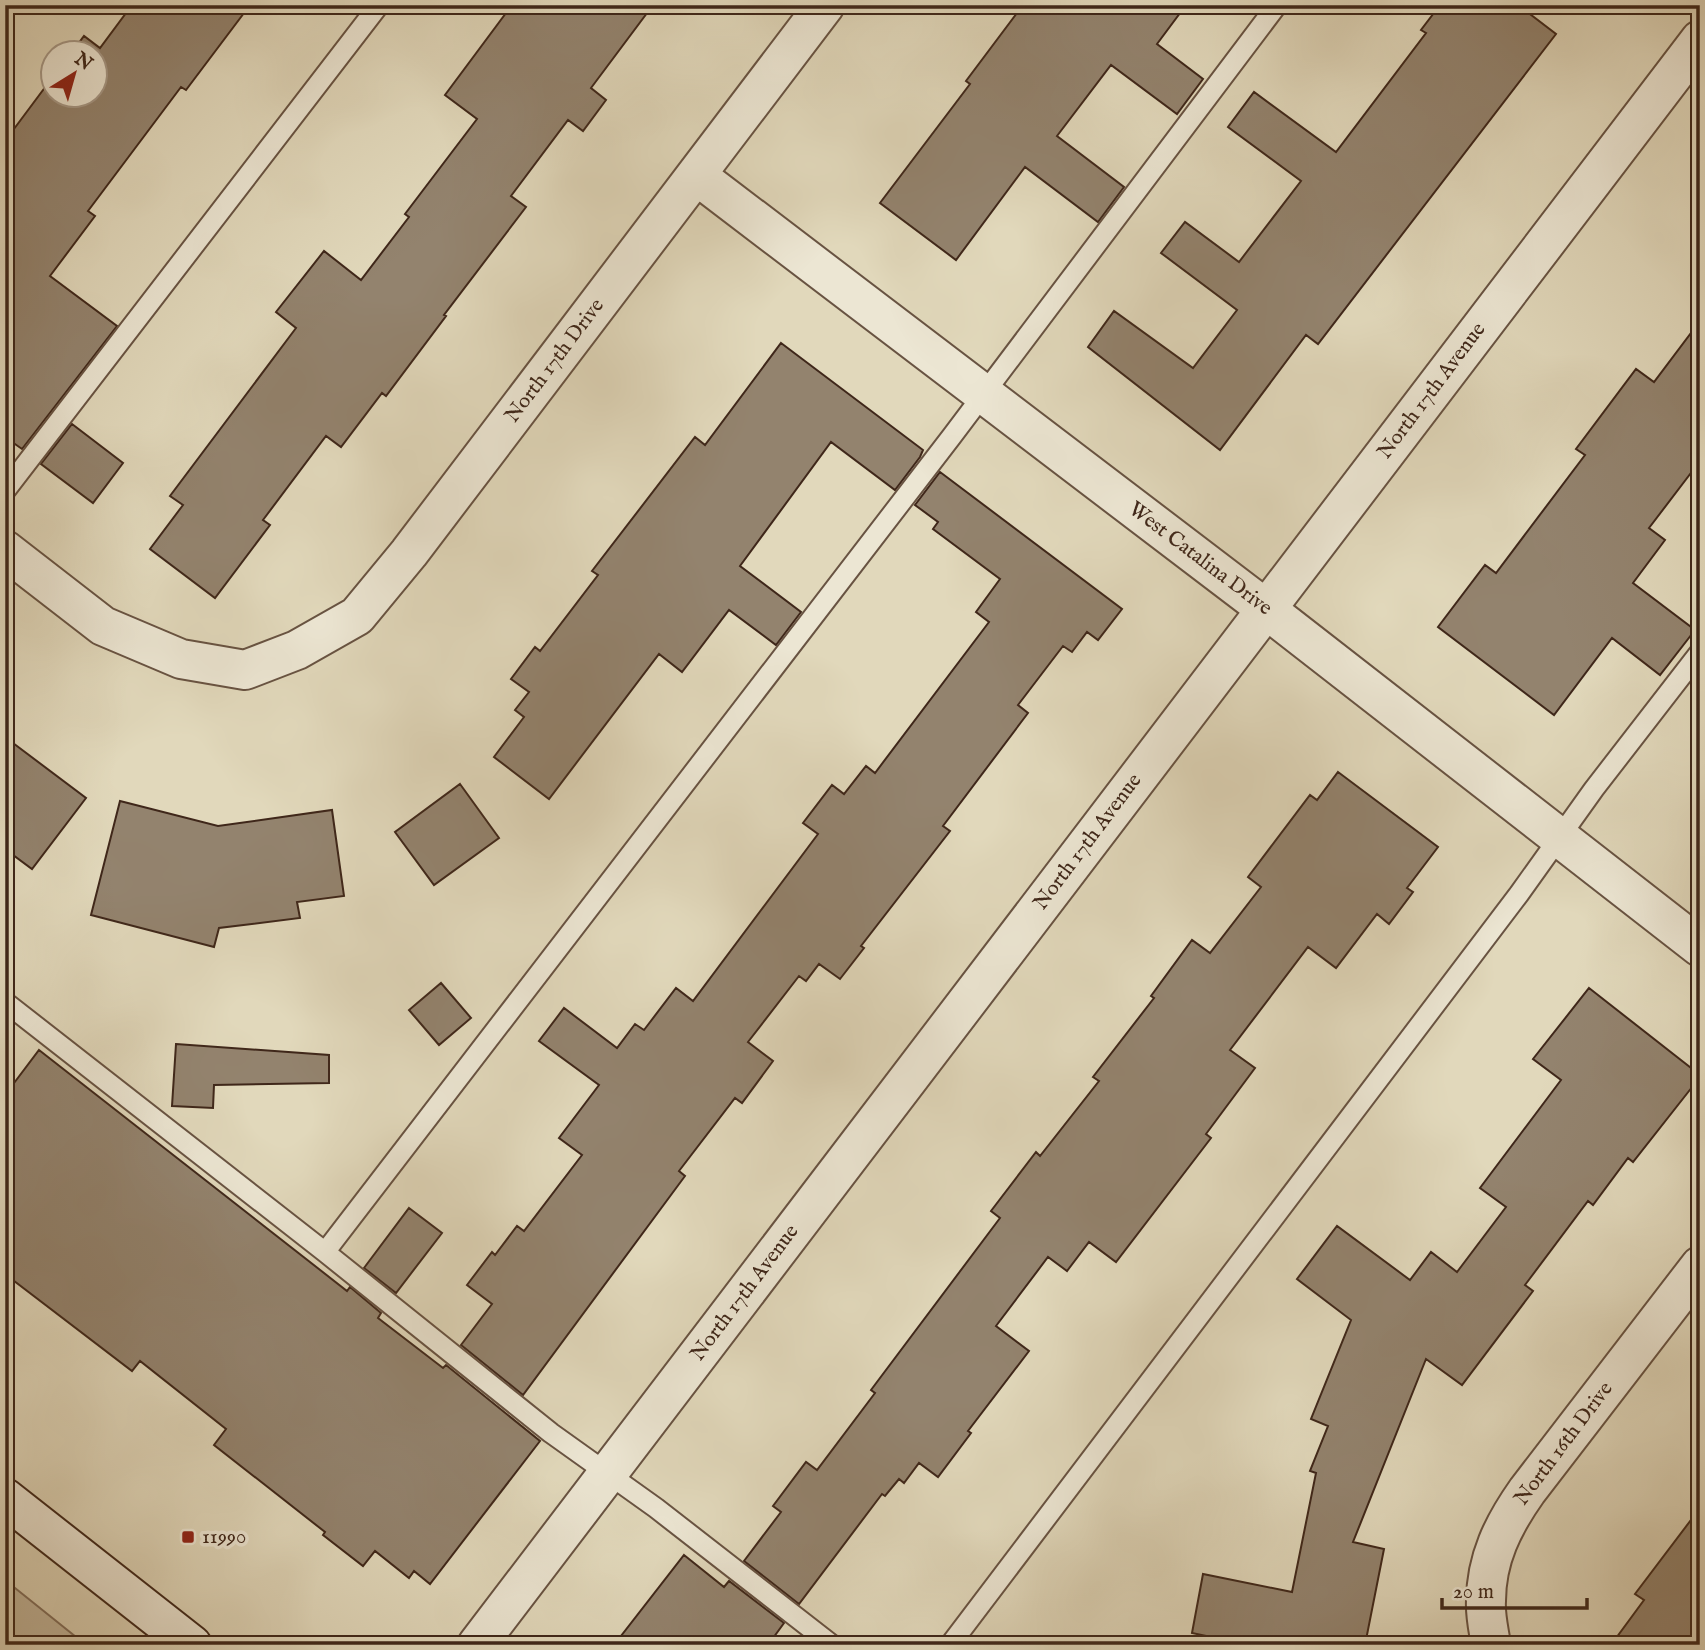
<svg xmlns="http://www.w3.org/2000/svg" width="1705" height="1650" viewBox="0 0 1705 1650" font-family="'IM FELL English',serif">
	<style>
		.green { fill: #c5baa0; stroke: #82705d; stroke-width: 2 }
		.building { fill: #93836e; stroke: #3f271a; stroke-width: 2 }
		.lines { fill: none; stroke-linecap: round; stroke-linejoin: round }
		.lane-casing { stroke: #685342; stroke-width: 23 }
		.street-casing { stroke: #685342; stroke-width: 42 }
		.secondary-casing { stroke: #3f271a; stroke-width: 42 }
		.lane { stroke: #ece6d3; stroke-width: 19 }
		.street { stroke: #ece6d3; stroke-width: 38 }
		.secondary { stroke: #ece6d3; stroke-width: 38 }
		.poi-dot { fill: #8f2418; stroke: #ece6d3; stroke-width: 2.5 }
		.labels { text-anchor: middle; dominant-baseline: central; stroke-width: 7; stroke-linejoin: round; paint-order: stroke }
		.street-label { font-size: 21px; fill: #3f271a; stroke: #ece6d3 }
		.poi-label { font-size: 21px; fill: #3f271a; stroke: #ece6d3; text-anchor: start }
	</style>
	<rect width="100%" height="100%" fill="#e1d8bb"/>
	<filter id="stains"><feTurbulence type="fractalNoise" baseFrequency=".00286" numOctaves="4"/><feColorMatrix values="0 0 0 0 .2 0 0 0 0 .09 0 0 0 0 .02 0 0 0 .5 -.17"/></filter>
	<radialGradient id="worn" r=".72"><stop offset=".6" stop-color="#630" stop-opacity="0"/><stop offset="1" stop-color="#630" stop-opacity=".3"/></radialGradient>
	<path class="green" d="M 5,1580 L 86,1645 L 5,1645 Z"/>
	<path class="building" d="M 132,5 L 250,5 L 186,90 L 181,87 L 88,211 L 95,216 L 50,276 L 117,326 L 22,449 L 5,437 L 5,141 L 52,78 L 52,94 L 94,94 L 94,52 L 72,52 L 84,36 L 100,48 Z
		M 512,5 L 653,5 L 591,88 L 606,100 L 583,131 L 568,120 L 511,196 L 526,207 L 444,315 L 446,316 L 386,396 L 382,393 L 341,447 L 326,436 L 263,520 L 270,525 L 215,598 L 150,549 L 183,505 L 170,496 L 296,328 L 276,312 L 324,251 L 361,280 L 409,217 L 405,214 L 477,119 L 445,95 Z
		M 1023,5 L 1186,5 L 1157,44 L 1203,79 L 1177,114 L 1111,65 L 1057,136 L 1124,187 L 1098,222 L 1025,167 L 956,260 L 880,203 L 970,84 L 966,81 Z
		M 1440,5 L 1518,5 L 1556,34 L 1318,344 L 1306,335 L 1220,450 L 1088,347 L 1114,311 L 1193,368 L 1237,310 L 1161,253 L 1185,222 L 1239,262 L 1301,181 L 1228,127 L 1254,92 L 1336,152 L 1426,33 L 1421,30 Z
		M 1700,321 L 1700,461 L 1649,528 L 1665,540 L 1633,583 L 1695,630 L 1660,675 L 1612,638 L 1554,715 L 1438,627 L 1485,565 L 1496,573 L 1585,455 L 1576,449 L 1636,369 L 1654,382 Z
		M 781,343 L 923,450 L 920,457 L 895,490 L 831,442 L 740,566 L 801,612 L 776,645 L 729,610 L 682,672 L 659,654 L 549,799 L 494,757 L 524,717 L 515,710 L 529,692 L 511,679 L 535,647 L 540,651 L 598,575 L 592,571 L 695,437 L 705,445 Z
		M 72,424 L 123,463 L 93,503 L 41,464 Z
		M 940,472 L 1122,609 L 1098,640 L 1087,632 L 1072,652 L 1063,646 L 1018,705 L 1028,713 L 943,826 L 950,831 L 861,946 L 864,948 L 840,979 L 819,964 L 806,981 L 799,976 L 748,1042 L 773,1061 L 742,1103 L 735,1098 L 679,1171 L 685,1176 L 523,1395 L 461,1345 L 492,1304 L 467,1285 L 492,1252 L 495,1255 L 517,1226 L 524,1231 L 582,1155 L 559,1138 L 599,1085 L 539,1041 L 564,1008 L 617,1048 L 635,1024 L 644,1030 L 676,988 L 693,1001 L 818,834 L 803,823 L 832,785 L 844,794 L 866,766 L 875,773 L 989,622 L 976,612 L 1000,579 L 933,529 L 938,522 L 915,505 Z
		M 5,737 L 86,798 L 32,869 L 5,849 Z
		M 1338,772 L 1438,847 L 1407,888 L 1413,892 L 1389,924 L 1377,914 L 1336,968 L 1308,947 L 1230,1050 L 1255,1068 L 1206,1134 L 1211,1138 L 1116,1262 L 1089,1242 L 1067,1271 L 1048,1257 L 996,1326 L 1029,1351 L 968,1431 L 971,1433 L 938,1477 L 919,1463 L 904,1483 L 899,1479 L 885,1496 L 882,1494 L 799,1604 L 744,1561 L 781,1512 L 773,1506 L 806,1462 L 817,1470 L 875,1393 L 871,1390 L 1000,1218 L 991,1211 L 1036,1152 L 1040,1156 L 1099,1081 L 1093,1077 L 1154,998 L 1151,996 L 1192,940 L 1210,953 L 1261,887 L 1248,877 L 1310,795 L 1317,800 Z
		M 460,784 L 499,838 L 434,885 L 395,832 Z
		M 120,801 L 218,826 L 332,810 L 344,896 L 297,902 L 300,918 L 219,928 L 214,947 L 91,915 Z
		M 441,983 L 471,1018 L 439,1045 L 409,1010 Z
		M 1589,988 L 1700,1075 L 1700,1077 L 1633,1162 L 1628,1158 L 1593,1205 L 1588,1201 L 1525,1285 L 1533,1291 L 1462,1385 L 1426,1359 L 1353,1542 L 1384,1549 L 1365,1645 L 1249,1645 L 1192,1633 L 1203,1574 L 1292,1592 L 1316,1473 L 1310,1471 L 1328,1426 L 1311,1419 L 1351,1320 L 1297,1279 L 1337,1226 L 1410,1280 L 1431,1252 L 1457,1272 L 1506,1207 L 1480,1188 L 1561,1080 L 1533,1059 Z
		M 176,1044 L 329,1055 L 329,1083 L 214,1085 L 213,1108 L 172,1106 Z
		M 39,1050 L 347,1291 L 350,1287 L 381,1313 L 378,1318 L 443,1368 L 446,1365 L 540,1441 L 430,1584 L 414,1571 L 409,1578 L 375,1551 L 363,1566 L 323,1535 L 325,1532 L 214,1445 L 226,1429 L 140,1361 L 132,1371 L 5,1274 L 5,1095 Z
		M 409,1208 L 442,1233 L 396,1293 L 364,1268 Z
		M 1700,1508 L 1700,1645 L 1611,1645 L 1644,1600 L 1635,1594 Z
		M 684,1555 L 724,1587 L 729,1581 L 784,1623 L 768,1645 L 614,1645 Z"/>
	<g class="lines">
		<g class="lane-casing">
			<path id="lane" d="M 5,491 L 379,5
				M 5,1002 L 325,1252 L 551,1433 L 656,1508 L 832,1645
				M 325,1252 L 952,436 L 1277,5
				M 950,1645 L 1519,894 L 1594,789 L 1700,652"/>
		</g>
		<g class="street-casing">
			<path id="street" d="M 696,175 L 1266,609 L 1700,947
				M 5,550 L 103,626 L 181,659 L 245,670 L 297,650 L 357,616 L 409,553 L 825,5
				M 477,1645 L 1700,40
				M 1491,1645 C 1489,1631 1485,1616 1486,1601 C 1486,1559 1503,1525 1527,1491 L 1700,1266"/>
		</g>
		<g class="secondary-casing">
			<path id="secondary" d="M 5,1498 L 192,1645"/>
		</g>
		<use href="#lane" class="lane"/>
		<use href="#street" class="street"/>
		<use href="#secondary" class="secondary"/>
	</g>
	<rect class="poi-dot" x="181" y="1530" width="14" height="14" rx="3.5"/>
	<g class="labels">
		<g class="street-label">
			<text transform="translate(555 361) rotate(-53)">North 17th Drive</text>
			<text transform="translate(1432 391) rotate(-53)">North 17th Avenue</text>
			<text transform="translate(1200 559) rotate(37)">West Catalina Drive</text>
			<text transform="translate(1088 842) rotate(-53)">North 17th Avenue</text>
			<text transform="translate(745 1293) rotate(-53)">North 17th Avenue</text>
			<text transform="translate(1564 1444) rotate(-53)">North 16th Drive</text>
		</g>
		<g class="poi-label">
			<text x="202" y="1537">11990</text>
		</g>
	</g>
	<rect width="1705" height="1650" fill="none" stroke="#e1d8bb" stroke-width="28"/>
	<rect x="7" y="7" width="1691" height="1636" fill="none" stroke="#3f271a" stroke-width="3.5"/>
	<rect x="14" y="14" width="1677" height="1622" fill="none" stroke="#3f271a" stroke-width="2"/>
	<g transform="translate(74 74) rotate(37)"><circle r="33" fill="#ece6d3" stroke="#a79a89" stroke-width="2"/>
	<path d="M0-5L12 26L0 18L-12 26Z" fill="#8f2418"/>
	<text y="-10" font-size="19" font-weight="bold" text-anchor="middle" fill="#3f271a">N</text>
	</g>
	<path d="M1442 1598v10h145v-10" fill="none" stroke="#3f271a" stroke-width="3.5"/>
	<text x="1453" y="1598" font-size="21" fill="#3f271a" stroke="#ece6d3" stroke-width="5" paint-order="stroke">20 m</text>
	<rect width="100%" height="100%" filter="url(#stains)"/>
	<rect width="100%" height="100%" fill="url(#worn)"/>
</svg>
